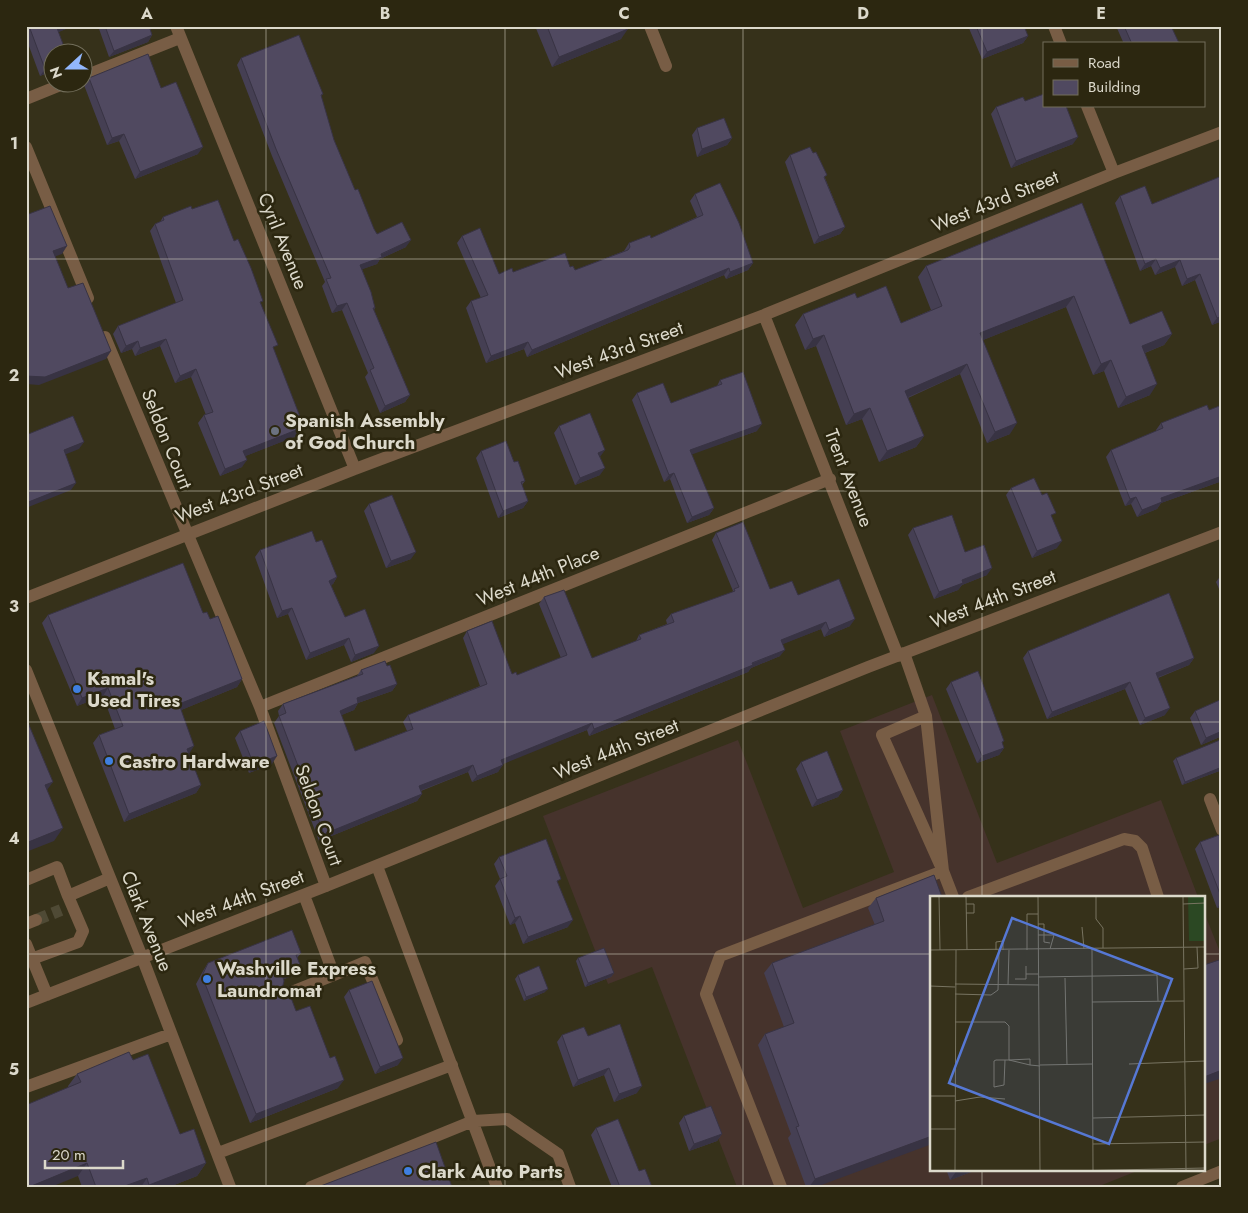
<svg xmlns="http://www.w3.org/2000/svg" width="1248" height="1213" viewBox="0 0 1248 1213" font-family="Jost,sans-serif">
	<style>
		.education { fill: #46332c }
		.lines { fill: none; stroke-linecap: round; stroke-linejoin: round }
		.minor-tunnel { stroke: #4f4a35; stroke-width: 12; stroke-dasharray: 12 6; stroke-linecap: butt }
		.minor { stroke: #785d45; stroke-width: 12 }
		.wall { fill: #453f53 }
		.shaded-wall { fill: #383343 }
		.building { fill: #504960; stroke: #383343 }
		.grid { fill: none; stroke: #dcd9cb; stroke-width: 1; stroke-opacity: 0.55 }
		.worship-dot { fill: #6b7280; stroke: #2c2710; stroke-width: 2 }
		.shop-dot { fill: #3f7fe0; stroke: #2c2710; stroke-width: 2 }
		.labels { text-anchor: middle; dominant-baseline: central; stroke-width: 5; stroke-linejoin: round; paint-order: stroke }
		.street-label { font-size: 19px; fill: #dcd9cb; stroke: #2c2710 }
		.poi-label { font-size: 19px; font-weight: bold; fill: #dcd9cb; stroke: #2c2710; text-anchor: start }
		.inset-road { fill: none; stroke: #787461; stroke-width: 1 }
		.view { fill: #5678d4; fill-opacity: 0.15; stroke: #5678d4; stroke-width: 2.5 }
		.inset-edge { fill: none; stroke: #dcd9cb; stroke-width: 2.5 }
		.neatline { fill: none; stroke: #dcd9cb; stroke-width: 2 }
		.grid-label { font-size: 16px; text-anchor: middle; font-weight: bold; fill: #dcd9cb }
	</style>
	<rect width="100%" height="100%" fill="#36311a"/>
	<path class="education" d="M 932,695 L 997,863 L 1161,800 L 1198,897 L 932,897 L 932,1169 L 1142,1169 L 1097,1187 L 737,1187 L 652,967 L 608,984 L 543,816 L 738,740 L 803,908 L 894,872 L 840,731 Z
		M 1204,912 L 1222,957 L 1222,1138 L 1204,1145 Z"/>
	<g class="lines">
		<path class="minor-tunnel" d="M 36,920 L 61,910"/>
		<path class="minor" d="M 176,26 L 355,469
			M 650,26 L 666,66
			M 1054,26 L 1061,44
			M 82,77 L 180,38
			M 26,99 L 68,82
			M 1087,106 L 1114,173
			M 26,147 L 88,298
			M 764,315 L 898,656
			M 105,337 L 260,707 L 326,886
			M 26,598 L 355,469 L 764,315 L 1114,173 L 1222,132
			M 904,653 L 926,716 L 943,871 L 882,735 L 926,716
			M 26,670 L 142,957 L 230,1187
			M 260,707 L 830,479
			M 1210,799 L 1222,830
			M 377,866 L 497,1187
			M 26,880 L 57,867 L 68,896 L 110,878
			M 968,897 L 1124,839 L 1135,841 L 1142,848 L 1158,897
			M 26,924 L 36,920
			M 26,944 L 47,995
			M 26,961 L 78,942 L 83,931 L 68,896
			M 334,975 L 365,962 L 397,1040
			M 284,995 L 334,975 L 304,895
			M 26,1003 L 326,886 L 868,667 L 1222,532
			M 26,1087 L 171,1034
			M 218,1153 L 452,1065
			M 311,1187 L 473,1121 L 507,1119 L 558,1154 L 570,1187
			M 781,1187 L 706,994 L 720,956 L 943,871 L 953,897
			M 1182,1187 L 1222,1171"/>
	</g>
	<path class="wall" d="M 26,26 L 73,26 L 58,32 L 52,71 L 40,76 L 26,38 Z
		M 98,26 L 149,26 L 152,35 L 148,42 L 109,57 Z
		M 535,26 L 627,26 L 621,39 L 552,67 Z
		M 968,26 L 1024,26 L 1028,36 L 1023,43 L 982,59 Z
		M 1116,26 L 1171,26 L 1178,44 L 1124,44 Z
		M 241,58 L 323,94 L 321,96 L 334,140 L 355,190 L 374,229 L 377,234 L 406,247 L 380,259 L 377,264 L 362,269 L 375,308 L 374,310 L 410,395 L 405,402 L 380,413 L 365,377 L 368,373 L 342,310 L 332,313 L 322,286 L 325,282 L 272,156 L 237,65 Z
		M 89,78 L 161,88 L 198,154 L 135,179 L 119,141 L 107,145 L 84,85 Z
		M 1025,101 L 1073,144 L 1011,168 L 991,114 L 996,107 Z
		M 697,128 L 732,138 L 727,145 L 697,157 L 692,135 Z
		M 813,153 L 825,178 L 845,227 L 840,234 L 814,244 L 785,162 L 790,155 Z
		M 1222,176 L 1222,321 L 1212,325 L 1195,280 L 1182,286 L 1175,267 L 1155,275 L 1151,266 L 1140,271 L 1115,203 L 1120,196 L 1152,204 Z
		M 695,194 L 753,263 L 748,270 L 726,279 L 724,275 L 527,357 L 524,349 L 486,363 L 466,308 L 471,301 L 481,298 L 457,243 L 462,236 L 499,274 L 570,267 L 575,270 L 624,251 L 629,243 L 651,238 L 697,217 L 690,201 Z
		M 1082,203 L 1130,324 L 1172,334 L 1164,345 L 1145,353 L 1150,395 L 1118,408 L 1104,371 L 1093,375 L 1066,307 L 983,340 L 1010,434 L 987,443 L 960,374 L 908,398 L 924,436 L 916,447 L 879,462 L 862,419 L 846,425 L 816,346 L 805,350 L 795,325 L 803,314 L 857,298 L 901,323 L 931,310 L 918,277 L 926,266 Z
		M 192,209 L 234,241 L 261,304 L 274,351 L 304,427 L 299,435 L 245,456 L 242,467 L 220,476 L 198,423 L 204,415 L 206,415 L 191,377 L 175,383 L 160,346 L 135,356 L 132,349 L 121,353 L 113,334 L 118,326 L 176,303 L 150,231 L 155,224 L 160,222 L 163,217 Z
		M 720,380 L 757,431 L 691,454 L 714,508 L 709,515 L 687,523 L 670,479 L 664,482 L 632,400 L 637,393 L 671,403 L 717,386 Z
		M 1222,405 L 1222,481 L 1161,503 L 1157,509 L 1137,517 L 1131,504 L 1125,506 L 1106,457 L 1111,450 L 1156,431 L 1156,430 L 1161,423 L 1209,410 Z
		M 559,426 L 600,457 L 600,475 L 575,485 L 554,433 Z
		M 481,451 L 514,462 L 525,481 L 522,485 L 528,501 L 523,508 L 498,518 L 476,458 Z
		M 1011,488 L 1052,518 L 1057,548 L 1032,558 L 1006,495 Z
		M 369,504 L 411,559 L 386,568 L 364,511 Z
		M 913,528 L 965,552 L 987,575 L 962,585 L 958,590 L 934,599 L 908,535 Z
		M 716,533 L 770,589 L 798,595 L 850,626 L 824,637 L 821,629 L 782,644 L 780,656 L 751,668 L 748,672 L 589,736 L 587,730 L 533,751 L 502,764 L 498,772 L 472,782 L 468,772 L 421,791 L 422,794 L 417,801 L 319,841 L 274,723 L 279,716 L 278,711 L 283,704 L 357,676 L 361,670 L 387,666 L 397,684 L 392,691 L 358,703 L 354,710 L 341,715 L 355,751 L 407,731 L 403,722 L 408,715 L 480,686 L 463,638 L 467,631 L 512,674 L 517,675 L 561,658 L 539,604 L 544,597 L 592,658 L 636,641 L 639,635 L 667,624 L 666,620 L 671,614 L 732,593 L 733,591 L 712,540 Z
		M 316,542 L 337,577 L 333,584 L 331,585 L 345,617 L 374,653 L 351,662 L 344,645 L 306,660 L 288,614 L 277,618 L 255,557 L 260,550 Z
		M 1222,574 L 1222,596 L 1216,582 Z
		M 203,613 L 210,619 L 242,679 L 237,687 L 181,710 L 189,754 L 201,785 L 196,793 L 124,822 L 93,743 L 99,735 L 115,729 L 103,696 L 77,706 L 42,623 L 48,615 Z
		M 1028,651 L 1194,658 L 1189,665 L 1158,678 L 1165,715 L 1140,725 L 1125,689 L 1047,719 L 1023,658 Z
		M 951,682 L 1002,744 L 1004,748 L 999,755 L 977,763 L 946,689 Z
		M 1195,711 L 1222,736 L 1201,745 L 1190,718 Z
		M 240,731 L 272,764 L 249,773 L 235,738 Z
		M 1222,745 L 1222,770 L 1182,785 L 1173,761 L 1176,758 Z
		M 801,762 L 843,790 L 838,797 L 812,807 L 796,769 Z
		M 1222,834 L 1222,907 L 1217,908 L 1195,849 L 1200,842 Z
		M 499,857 L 558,884 L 568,927 L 523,944 L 515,923 L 510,925 L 495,886 L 500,879 L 494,864 Z
		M 934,875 L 816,1187 L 806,1187 L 788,1138 L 791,1134 L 758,1045 L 765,1034 L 784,1027 L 764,973 L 772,963 L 875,925 L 868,908 L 876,898 Z
		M 301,953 L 297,958 L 295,975 L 284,979 L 282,989 L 296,1011 L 338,1088 L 250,1123 L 196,984 L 203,971 L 208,963 Z
		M 578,958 L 614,973 L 611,977 L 585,987 L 576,961 Z
		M 518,975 L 545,992 L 524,1001 L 515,979 Z
		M 349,990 L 398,1065 L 375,1074 L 344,997 Z
		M 562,1035 L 588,1036 L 637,1093 L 614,1102 L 604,1075 L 573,1087 L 557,1042 Z
		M 133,1060 L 180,1134 L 206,1163 L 197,1176 L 169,1187 L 82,1187 L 78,1176 L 68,1086 L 77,1074 Z
		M 684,1116 L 722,1134 L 717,1141 L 689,1151 L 679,1123 Z
		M 596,1128 L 639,1171 L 652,1187 L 612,1187 L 591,1135 Z
		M 946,1169 L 979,1169 L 950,1180 Z"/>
	<path class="shaded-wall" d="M 61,26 L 73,26 L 52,35 L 57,28 Z
		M 628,29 L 621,39 L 552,67 L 559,57 Z
		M 152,35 L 148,42 L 109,57 L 114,51 Z
		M 1028,36 L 1023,43 L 982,59 L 987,52 Z
		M 52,66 L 52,71 L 40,76 L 45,69 Z
		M 124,134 L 119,141 L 107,145 L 112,138 Z
		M 1078,137 L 1073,144 L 1011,168 L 1016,161 Z
		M 732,138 L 727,145 L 697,157 L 702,149 Z
		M 203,147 L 198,154 L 135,179 L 140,172 Z
		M 845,227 L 840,234 L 814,244 L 819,237 Z
		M 411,240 L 406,247 L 380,259 L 377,264 L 355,272 L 360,265 Z
		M 67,246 L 62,254 L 48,259 L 53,251 Z
		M 1156,259 L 1151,266 L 1140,271 L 1145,264 Z
		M 1180,260 L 1175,267 L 1155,275 L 1160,268 Z
		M 753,263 L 748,270 L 726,279 L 730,272 Z
		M 729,268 L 724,275 L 527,357 L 532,350 Z
		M 1200,274 L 1195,280 L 1182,286 L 1187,279 Z
		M 1074,296 L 1066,307 L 973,344 L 980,333 Z
		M 347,303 L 342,310 L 332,313 L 337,306 Z
		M 1222,316 L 1222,321 L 1212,325 L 1217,318 Z
		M 1172,334 L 1164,345 L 1134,357 L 1142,346 Z
		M 824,335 L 816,346 L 805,350 L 813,339 Z
		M 166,339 L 160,346 L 135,356 L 140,348 Z
		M 138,341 L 132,349 L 121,353 L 126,346 Z
		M 528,342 L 524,349 L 486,363 L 491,356 Z
		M 111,351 L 106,359 L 39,385 L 26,384 L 26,376 Z
		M 1111,360 L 1104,371 L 1093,375 L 1101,364 Z
		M 967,364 L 960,374 L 897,402 L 905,391 Z
		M 196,369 L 191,377 L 175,383 L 180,376 Z
		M 1157,384 L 1150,395 L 1118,408 L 1126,397 Z
		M 410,395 L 405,402 L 380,413 L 385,406 Z
		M 870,408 L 862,419 L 846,425 L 854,414 Z
		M 1017,423 L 1010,434 L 987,443 L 995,432 Z
		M 762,424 L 757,431 L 685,457 L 690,450 Z
		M 304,427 L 299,435 L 238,459 L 243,451 Z
		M 924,436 L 916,447 L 879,462 L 887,451 Z
		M 84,442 L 79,449 L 59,457 L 64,450 Z
		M 605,450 L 600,457 L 598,453 Z
		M 247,460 L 242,467 L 220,476 L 225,469 Z
		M 605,468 L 600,475 L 575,485 L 580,478 Z
		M 674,473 L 670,479 L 664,482 L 669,475 Z
		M 1222,476 L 1222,481 L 1161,503 L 1157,509 L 1137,517 L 1142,510 L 1161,498 Z
		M 76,483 L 71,490 L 26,508 L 26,503 Z
		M 1136,497 L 1131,504 L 1125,506 L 1130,499 Z
		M 528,501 L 523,508 L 498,518 L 503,511 Z
		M 714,508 L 709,515 L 687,523 L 692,517 Z
		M 1062,541 L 1057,548 L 1032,558 L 1037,551 Z
		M 416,552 L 411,559 L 386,568 L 391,561 Z
		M 992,568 L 987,575 L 962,585 L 958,590 L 934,599 L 939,592 L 962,580 Z
		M 337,577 L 333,584 L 324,588 L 329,581 Z
		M 292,608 L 288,614 L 277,618 L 282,611 Z
		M 855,619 L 850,626 L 824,637 L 829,630 Z
		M 826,622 L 821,629 L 776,647 L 781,640 Z
		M 349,638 L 344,645 L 306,660 L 310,653 Z
		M 379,646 L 374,653 L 351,662 L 355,655 Z
		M 785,650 L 780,656 L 751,668 L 748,672 L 589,736 L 594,729 Z
		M 1194,658 L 1189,665 L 1151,680 L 1156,673 Z
		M 242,679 L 237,687 L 174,713 L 179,704 Z
		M 1130,682 L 1125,689 L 1047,719 L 1052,712 Z
		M 397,684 L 392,691 L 352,705 L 357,698 Z
		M 108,688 L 103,696 L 77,706 L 82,698 Z
		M 358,703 L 354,710 L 335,718 L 340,711 Z
		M 1170,708 L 1165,715 L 1140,725 L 1145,718 Z
		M 592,723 L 587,730 L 496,767 L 501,760 Z
		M 1222,731 L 1222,736 L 1201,745 L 1206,738 Z
		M 194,746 L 189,754 L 187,749 Z
		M 1004,748 L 999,755 L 977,763 L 982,756 Z
		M 277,756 L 272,764 L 249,773 L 254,765 Z
		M 473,765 L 468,772 L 414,793 L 419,786 Z
		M 503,765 L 498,772 L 472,782 L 477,776 Z
		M 1222,767 L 1222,770 L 1182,785 L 1185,782 Z
		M 53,782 L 44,794 L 45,785 Z
		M 201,785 L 196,793 L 124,822 L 129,814 Z
		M 843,790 L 838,797 L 812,807 L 817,800 Z
		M 422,794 L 417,801 L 319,841 L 324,834 Z
		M 63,828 L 54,841 L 26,852 L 26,843 Z
		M 1222,902 L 1222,907 L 1217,908 Z
		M 520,916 L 515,923 L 510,925 L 515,918 Z
		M 573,920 L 568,927 L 523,944 L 528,937 Z
		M 301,967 L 295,975 L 276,982 L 282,974 Z
		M 614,973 L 611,977 L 585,987 L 588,983 Z
		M 548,989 L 545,992 L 524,1001 L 526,997 Z
		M 403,1058 L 398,1065 L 375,1074 L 380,1067 Z
		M 609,1068 L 604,1075 L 573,1087 L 578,1080 Z
		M 1222,1070 L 1222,1078 L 1204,1084 L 1204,1077 Z
		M 344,1080 L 338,1088 L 250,1123 L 256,1114 Z
		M 642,1086 L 637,1093 L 614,1102 L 619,1094 Z
		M 722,1134 L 717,1141 L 689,1151 L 694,1144 Z
		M 932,1136 L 932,1144 L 816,1187 L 809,1187 L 815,1179 Z
		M 87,1163 L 78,1176 L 51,1187 L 29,1187 Z
		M 206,1163 L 197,1176 L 169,1187 L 148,1187 L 149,1185 Z
		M 958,1169 L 979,1169 L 950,1180 Z
		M 147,1178 L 141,1187 L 122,1187 Z"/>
	<path class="building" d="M 29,26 L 61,26 L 57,28 L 66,52 L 52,52 L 52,66 L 45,69 Z
		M 105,26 L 149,26 L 152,35 L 114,51 Z
		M 547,26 L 627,26 L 628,29 L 559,57 Z
		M 976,26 L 1024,26 L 1028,36 L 987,52 Z
		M 1124,26 L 1171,26 L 1179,43 L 1177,44 L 1132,44 Z
		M 299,35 L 323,94 L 321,95 L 334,140 L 355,190 L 358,189 L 374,229 L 377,234 L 402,222 L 411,240 L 381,254 L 382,257 L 360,265 L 371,292 L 375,308 L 373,308 L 410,395 L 385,406 L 370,370 L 374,368 L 347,303 L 337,306 L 326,279 L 331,278 L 276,149 L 241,58 Z
		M 148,54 L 161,88 L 176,82 L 203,147 L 140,172 L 124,134 L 112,138 L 89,78 Z
		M 1044,94 L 1044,106 L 1066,106 L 1078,137 L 1016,161 L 996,107 L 1023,97 L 1025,101 Z
		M 724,118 L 732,138 L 702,149 L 697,128 Z
		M 810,147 L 813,153 L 816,152 L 827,175 L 824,177 L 845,227 L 819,237 L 790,155 Z
		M 1222,176 L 1222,316 L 1217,318 L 1200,274 L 1187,279 L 1180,260 L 1160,268 L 1156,259 L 1145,264 L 1120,196 L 1145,186 L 1152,204 Z
		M 720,183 L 739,223 L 753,263 L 730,272 L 729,268 L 532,350 L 528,342 L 491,356 L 471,301 L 488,295 L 462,236 L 480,228 L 499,274 L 512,268 L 513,272 L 565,253 L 570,267 L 573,266 L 575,270 L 628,250 L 630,247 L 629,243 L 650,235 L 651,238 L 703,215 L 695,194 Z
		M 218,200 L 234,241 L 238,239 L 251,268 L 263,301 L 260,302 L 278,345 L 273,347 L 304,427 L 243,451 L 247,460 L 225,469 L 204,415 L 213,412 L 196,369 L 180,376 L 166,339 L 140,348 L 138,341 L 126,346 L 118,326 L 183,300 L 155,224 L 164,220 L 163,217 L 191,206 L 192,209 Z
		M 1082,203 L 1130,324 L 1162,311 L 1172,334 L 1142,346 L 1157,384 L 1126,397 L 1111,360 L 1101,364 L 1074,296 L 980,333 L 1017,423 L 995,432 L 967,364 L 905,391 L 924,436 L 887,451 L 870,408 L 854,414 L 824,335 L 813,339 L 803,314 L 855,293 L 857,298 L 886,286 L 901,323 L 942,306 L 926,266 Z
		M 50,206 L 67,246 L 53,251 L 68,288 L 83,283 L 111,351 L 45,377 L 26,376 L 26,215 Z
		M 743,372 L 762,424 L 690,450 L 714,508 L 692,517 L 674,473 L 669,475 L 637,393 L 663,383 L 671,403 L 722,384 L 720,380 Z
		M 1207,405 L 1209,410 L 1222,405 L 1222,476 L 1161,498 L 1162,502 L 1142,510 L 1136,497 L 1130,499 L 1111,450 L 1163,428 L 1161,423 Z
		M 590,413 L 605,450 L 598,453 L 605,468 L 580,478 L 559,426 Z
		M 73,416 L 84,442 L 64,450 L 76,483 L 26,503 L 26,435 Z
		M 506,441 L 514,462 L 518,461 L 525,481 L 521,482 L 528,501 L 503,511 L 481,451 Z
		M 1034,478 L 1042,495 L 1047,493 L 1056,513 L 1051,515 L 1062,541 L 1037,551 L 1011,488 Z
		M 392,495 L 416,552 L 391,561 L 369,504 Z
		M 952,515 L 965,552 L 984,545 L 992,568 L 962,580 L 963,583 L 939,592 L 913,528 Z
		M 743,522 L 770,589 L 792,581 L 798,595 L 839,579 L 855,619 L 829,630 L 826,622 L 781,640 L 785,650 L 752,663 L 753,665 L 594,729 L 592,723 L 538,745 L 501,760 L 503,765 L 477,776 L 473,765 L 419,786 L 422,794 L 324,834 L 279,716 L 286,713 L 283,704 L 363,674 L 361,670 L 385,661 L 387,666 L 390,665 L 397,684 L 357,698 L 358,703 L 340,711 L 355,751 L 413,729 L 408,715 L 487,684 L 467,631 L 492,621 L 512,674 L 516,672 L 517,675 L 567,655 L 544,597 L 564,590 L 592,658 L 641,639 L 639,635 L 674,622 L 671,614 L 735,591 L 734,589 L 739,587 L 716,533 Z
		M 312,531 L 316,542 L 322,540 L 337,577 L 329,581 L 345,617 L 365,609 L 379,646 L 355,655 L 349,638 L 310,653 L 292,608 L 282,611 L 260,550 Z
		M 183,563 L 203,613 L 207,612 L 210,619 L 218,616 L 242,679 L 179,704 L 194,746 L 187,749 L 201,785 L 129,814 L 99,735 L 123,726 L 108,688 L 82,698 L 48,615 Z
		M 1169,593 L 1194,658 L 1156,673 L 1170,708 L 1145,718 L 1130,682 L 1052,712 L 1028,651 Z
		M 978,671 L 1004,741 L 1002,742 L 1004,748 L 982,756 L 951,682 Z
		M 1222,699 L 1222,731 L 1206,738 L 1195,711 Z
		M 26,718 L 53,782 L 45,785 L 63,828 L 26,843 Z
		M 264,721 L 277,756 L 254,765 L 240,731 Z
		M 1220,740 L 1222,745 L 1222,767 L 1185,782 L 1176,758 Z
		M 827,751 L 843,790 L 817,800 L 801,762 Z
		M 1222,834 L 1222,899 L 1200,842 Z
		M 546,839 L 561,879 L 557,881 L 573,920 L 528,937 L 520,916 L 515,918 L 500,879 L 507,876 L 499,857 Z
		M 934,875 L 942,897 L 932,897 L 932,1136 L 815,1179 L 796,1127 L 799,1126 L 765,1034 L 794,1023 L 772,963 L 884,921 L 876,898 Z
		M 292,930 L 301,953 L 296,955 L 301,967 L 282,974 L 284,981 L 282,989 L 290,995 L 296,1011 L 310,1006 L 330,1058 L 335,1056 L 344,1080 L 256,1114 L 202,976 L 208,963 Z
		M 604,948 L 614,973 L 588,983 L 578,958 Z
		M 1222,959 L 1222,1070 L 1204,1077 L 1204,965 Z
		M 539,966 L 548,989 L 526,997 L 518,975 Z
		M 372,981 L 403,1058 L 380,1067 L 349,990 Z
		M 620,1024 L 642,1086 L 619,1094 L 609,1068 L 578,1080 L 562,1035 L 584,1027 L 588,1036 Z
		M 129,1052 L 133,1060 L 148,1054 L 180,1134 L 194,1129 L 206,1163 L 149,1185 L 147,1178 L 122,1187 L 96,1187 L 87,1163 L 29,1187 L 26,1187 L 26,1105 L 81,1082 L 77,1074 Z
		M 711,1106 L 722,1134 L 694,1144 L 684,1116 Z
		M 618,1119 L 639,1171 L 645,1169 L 652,1187 L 620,1187 L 596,1128 Z
		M 436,1142 L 452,1187 L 318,1187 Z"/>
	<path class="grid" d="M 266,26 L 266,1187M 505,26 L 505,1187M 743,26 L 743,1187M 982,26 L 982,897M 26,259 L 1222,259M 26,491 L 1222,491M 26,722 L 1222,722M 26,954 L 932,954M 1204,954 L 1222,954M 982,1169 L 982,1187"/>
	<circle class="worship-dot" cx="275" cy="431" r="5"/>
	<g class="shop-dot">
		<circle cx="77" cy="689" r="5"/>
		<circle cx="109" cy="761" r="5"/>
		<circle cx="207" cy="979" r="5"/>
		<circle cx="408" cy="1171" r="5"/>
	</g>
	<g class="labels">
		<g class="street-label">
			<text transform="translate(995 201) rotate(-22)">West 43rd Street</text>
			<text transform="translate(283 241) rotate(68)">Cyril Avenue</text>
			<text transform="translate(619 350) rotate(-20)">West 43rd Street</text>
			<text transform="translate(167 439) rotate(68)">Seldon Court</text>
			<text transform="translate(849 478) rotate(69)">Trent Avenue</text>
			<text transform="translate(239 493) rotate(-21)">West 43rd Street</text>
			<text transform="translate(538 576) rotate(-22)">West 44th Place</text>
			<text transform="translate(993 599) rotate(-21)">West 44th Street</text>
			<text transform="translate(616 749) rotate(-22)">West 44th Street</text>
			<text transform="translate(319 815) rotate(70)">Seldon Court</text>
			<text transform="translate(241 899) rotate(-21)">West 44th Street</text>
			<text transform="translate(147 921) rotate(68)">Clark Avenue</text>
		</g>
		<g class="poi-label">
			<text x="285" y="420">Spanish Assembly<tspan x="285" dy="22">of God Church</tspan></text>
			<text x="87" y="678">Kamal's<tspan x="87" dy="22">Used Tires</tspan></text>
			<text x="119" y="761">Castro Hardware</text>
			<text x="217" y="968">Washville Express<tspan x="217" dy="22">Laundromat</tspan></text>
			<text x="418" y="1171">Clark Auto Parts</text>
		</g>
	</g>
	<g transform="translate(930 896)">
		<rect width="275" height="275" fill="#36311a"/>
		<path d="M 258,0 L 275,0 L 275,45 L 259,45 Z" fill="#2b4823"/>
		<path class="inset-road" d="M 9,0 L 10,54M 36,0 L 37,54M 108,0 L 110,275M 166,0 L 166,23 L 173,32 L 173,52M 253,0 L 256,275M 36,8 L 44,8 L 44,17 L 36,17M 253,8 L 275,7M 108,28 L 114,28 L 114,46 L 120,47M 152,31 L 154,53M 108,39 L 124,39 L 120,53M 162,53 L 163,275M 0,54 L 275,51M 66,54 L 66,46 L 73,45 L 73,54M 97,54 L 97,18 L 108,18M 96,70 L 96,78 L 108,78M 254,73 L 268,72 L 267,51M 108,81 L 227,79 L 228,105M 135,82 L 137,169M 85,83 L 96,83 L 96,78M 25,88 L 109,89M 78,89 L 79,54M 0,90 L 25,91M 25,98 L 61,99 L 68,94 L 69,54M 162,106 L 254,105M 25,126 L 75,126 L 79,130 L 79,164 L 66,164 L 64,165 L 64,191 L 74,189 L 75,164M 199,168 L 275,165M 100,169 L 100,163 L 79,164 L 100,169 L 110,170M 110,169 L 162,168M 0,200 L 25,200M 25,205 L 50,201 L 75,203M 163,222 L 275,219M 0,233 L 26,233M 163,248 L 275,246M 25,275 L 26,54M 139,275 L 275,272"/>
		<path class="view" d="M 82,22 L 242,83 L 179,248 L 19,187 Z"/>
		<rect width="275" height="275" class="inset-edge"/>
	</g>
	<rect width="1248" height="1213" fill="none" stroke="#2c2710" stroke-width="55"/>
	<rect x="1043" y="42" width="162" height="65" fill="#2c2710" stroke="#726e5b"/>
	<rect x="1053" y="59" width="25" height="8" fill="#785d45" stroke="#726e5b"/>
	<text x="1088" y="68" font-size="15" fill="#dcd9cb">Road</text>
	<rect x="1053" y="80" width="25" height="15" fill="#504960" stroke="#726e5b"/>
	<text x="1088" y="92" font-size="15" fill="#dcd9cb">Building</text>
	<g transform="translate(68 68) rotate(249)"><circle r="24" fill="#2c2710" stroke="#726e5b"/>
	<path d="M0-4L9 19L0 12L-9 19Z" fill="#92b7fd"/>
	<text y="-8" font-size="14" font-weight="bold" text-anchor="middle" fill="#dcd9cb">N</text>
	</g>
	<path d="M45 1160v8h78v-8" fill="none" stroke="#dcd9cb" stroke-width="2.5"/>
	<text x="52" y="1160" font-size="15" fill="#dcd9cb" stroke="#2c2710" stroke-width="4" paint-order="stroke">20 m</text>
	<rect x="28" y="28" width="1192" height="1158" class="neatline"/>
	<g class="grid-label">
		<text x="147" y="19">A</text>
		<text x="385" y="19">B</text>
		<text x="624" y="19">C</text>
		<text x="863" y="19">D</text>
		<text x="1101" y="19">E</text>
		<text x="14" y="149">1</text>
		<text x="14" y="381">2</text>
		<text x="14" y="612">3</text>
		<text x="14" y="844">4</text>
		<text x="14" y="1075">5</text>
	</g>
</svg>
